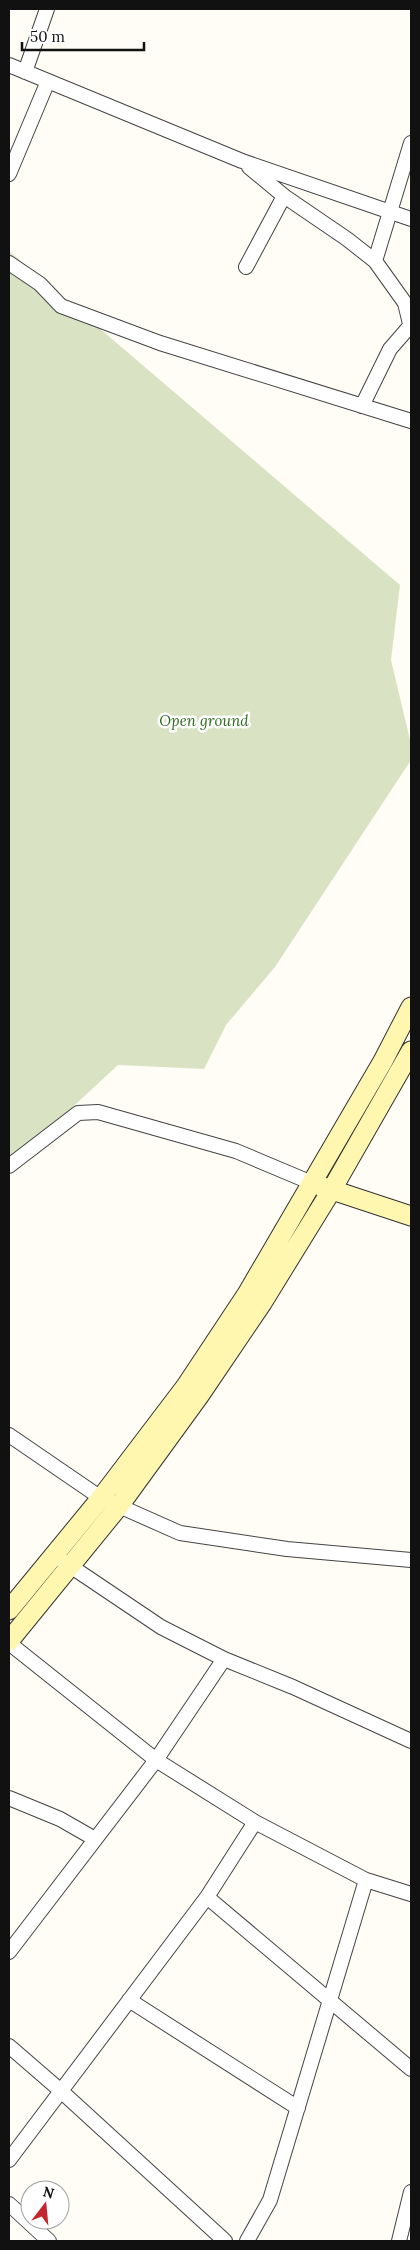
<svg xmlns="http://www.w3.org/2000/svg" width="420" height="2250" viewBox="0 0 420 2250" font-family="Lora,serif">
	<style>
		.cemetery { fill: #d9e3c4 }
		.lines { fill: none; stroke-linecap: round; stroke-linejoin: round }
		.street-casing { stroke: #444; stroke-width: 16 }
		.secondary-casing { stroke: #333; stroke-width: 21 }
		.street { stroke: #fff; stroke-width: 14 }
		.secondary { stroke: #fff6b0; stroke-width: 19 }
		.labels { text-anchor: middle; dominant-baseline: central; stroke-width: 5; stroke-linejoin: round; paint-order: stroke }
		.park-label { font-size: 15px; font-style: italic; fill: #2f6b1f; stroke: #fff }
	</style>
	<rect width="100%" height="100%" fill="#fffdf5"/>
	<path class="cemetery" d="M 9,251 L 400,585 L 391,660 L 411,744 L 411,760 L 275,967 L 226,1025 L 204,1069 L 118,1065 L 9,1166 Z"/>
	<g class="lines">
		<g class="street-casing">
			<path id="street" d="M 9,65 L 242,161 L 411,219
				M 25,72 L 47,9
				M 249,167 L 284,196 L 347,239 L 375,261 L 405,303 L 411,328
				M 9,174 L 48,81
				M 375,261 L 411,143
				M 9,263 L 40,284 L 61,306 L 160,343 L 411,421
				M 246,267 L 284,196
				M 362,406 L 390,349 L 410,326
				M 9,1166 L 78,1113 L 98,1112 L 236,1151 L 312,1183
				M 9,1435 L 101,1498 L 180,1533 L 287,1549 L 411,1560
				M 54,1555 L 161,1627 L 224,1659 L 293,1687 L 411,1741
				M 9,1643 L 156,1760 L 255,1822 L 366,1880 L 411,1894
				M 9,1798 L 60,1819 L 95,1839
				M 207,1897 L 411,2069
				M 9,1952 L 156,1760 L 224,1659
				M 129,2000 L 298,2108
				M 9,2046 L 61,2091 L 225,2241
				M 9,2160 L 207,1897 L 255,1822
				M 9,2204 L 49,2241
				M 247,2241 L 270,2200 L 366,1880
				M 399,2241 L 411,2192"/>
		</g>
		<g class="secondary-casing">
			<path id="secondary" d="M 320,1186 L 411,1216
				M 9,1610 L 101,1498 L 186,1386 L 247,1294 L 383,1061 L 411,1007
				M 9,1641 L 119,1506 L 199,1396 L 262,1303 L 331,1191 L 411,1051"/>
		</g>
		<use href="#street" class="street"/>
		<use href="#secondary" class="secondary"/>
	</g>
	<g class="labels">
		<g class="park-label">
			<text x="204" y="720">Open ground</text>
		</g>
	</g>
	<rect width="420" height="2250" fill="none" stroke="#111111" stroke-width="20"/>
	<g transform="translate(45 2205) rotate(16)"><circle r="24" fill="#ffffff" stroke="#a0a0a0"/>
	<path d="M0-4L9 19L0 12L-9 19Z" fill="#c4262e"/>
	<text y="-8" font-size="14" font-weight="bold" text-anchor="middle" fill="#111111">N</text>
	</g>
	<path d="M22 42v8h122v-8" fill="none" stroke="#111111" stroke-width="2.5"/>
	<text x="30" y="42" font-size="15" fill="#111111" stroke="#ffffff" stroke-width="4" paint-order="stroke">50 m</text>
</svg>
